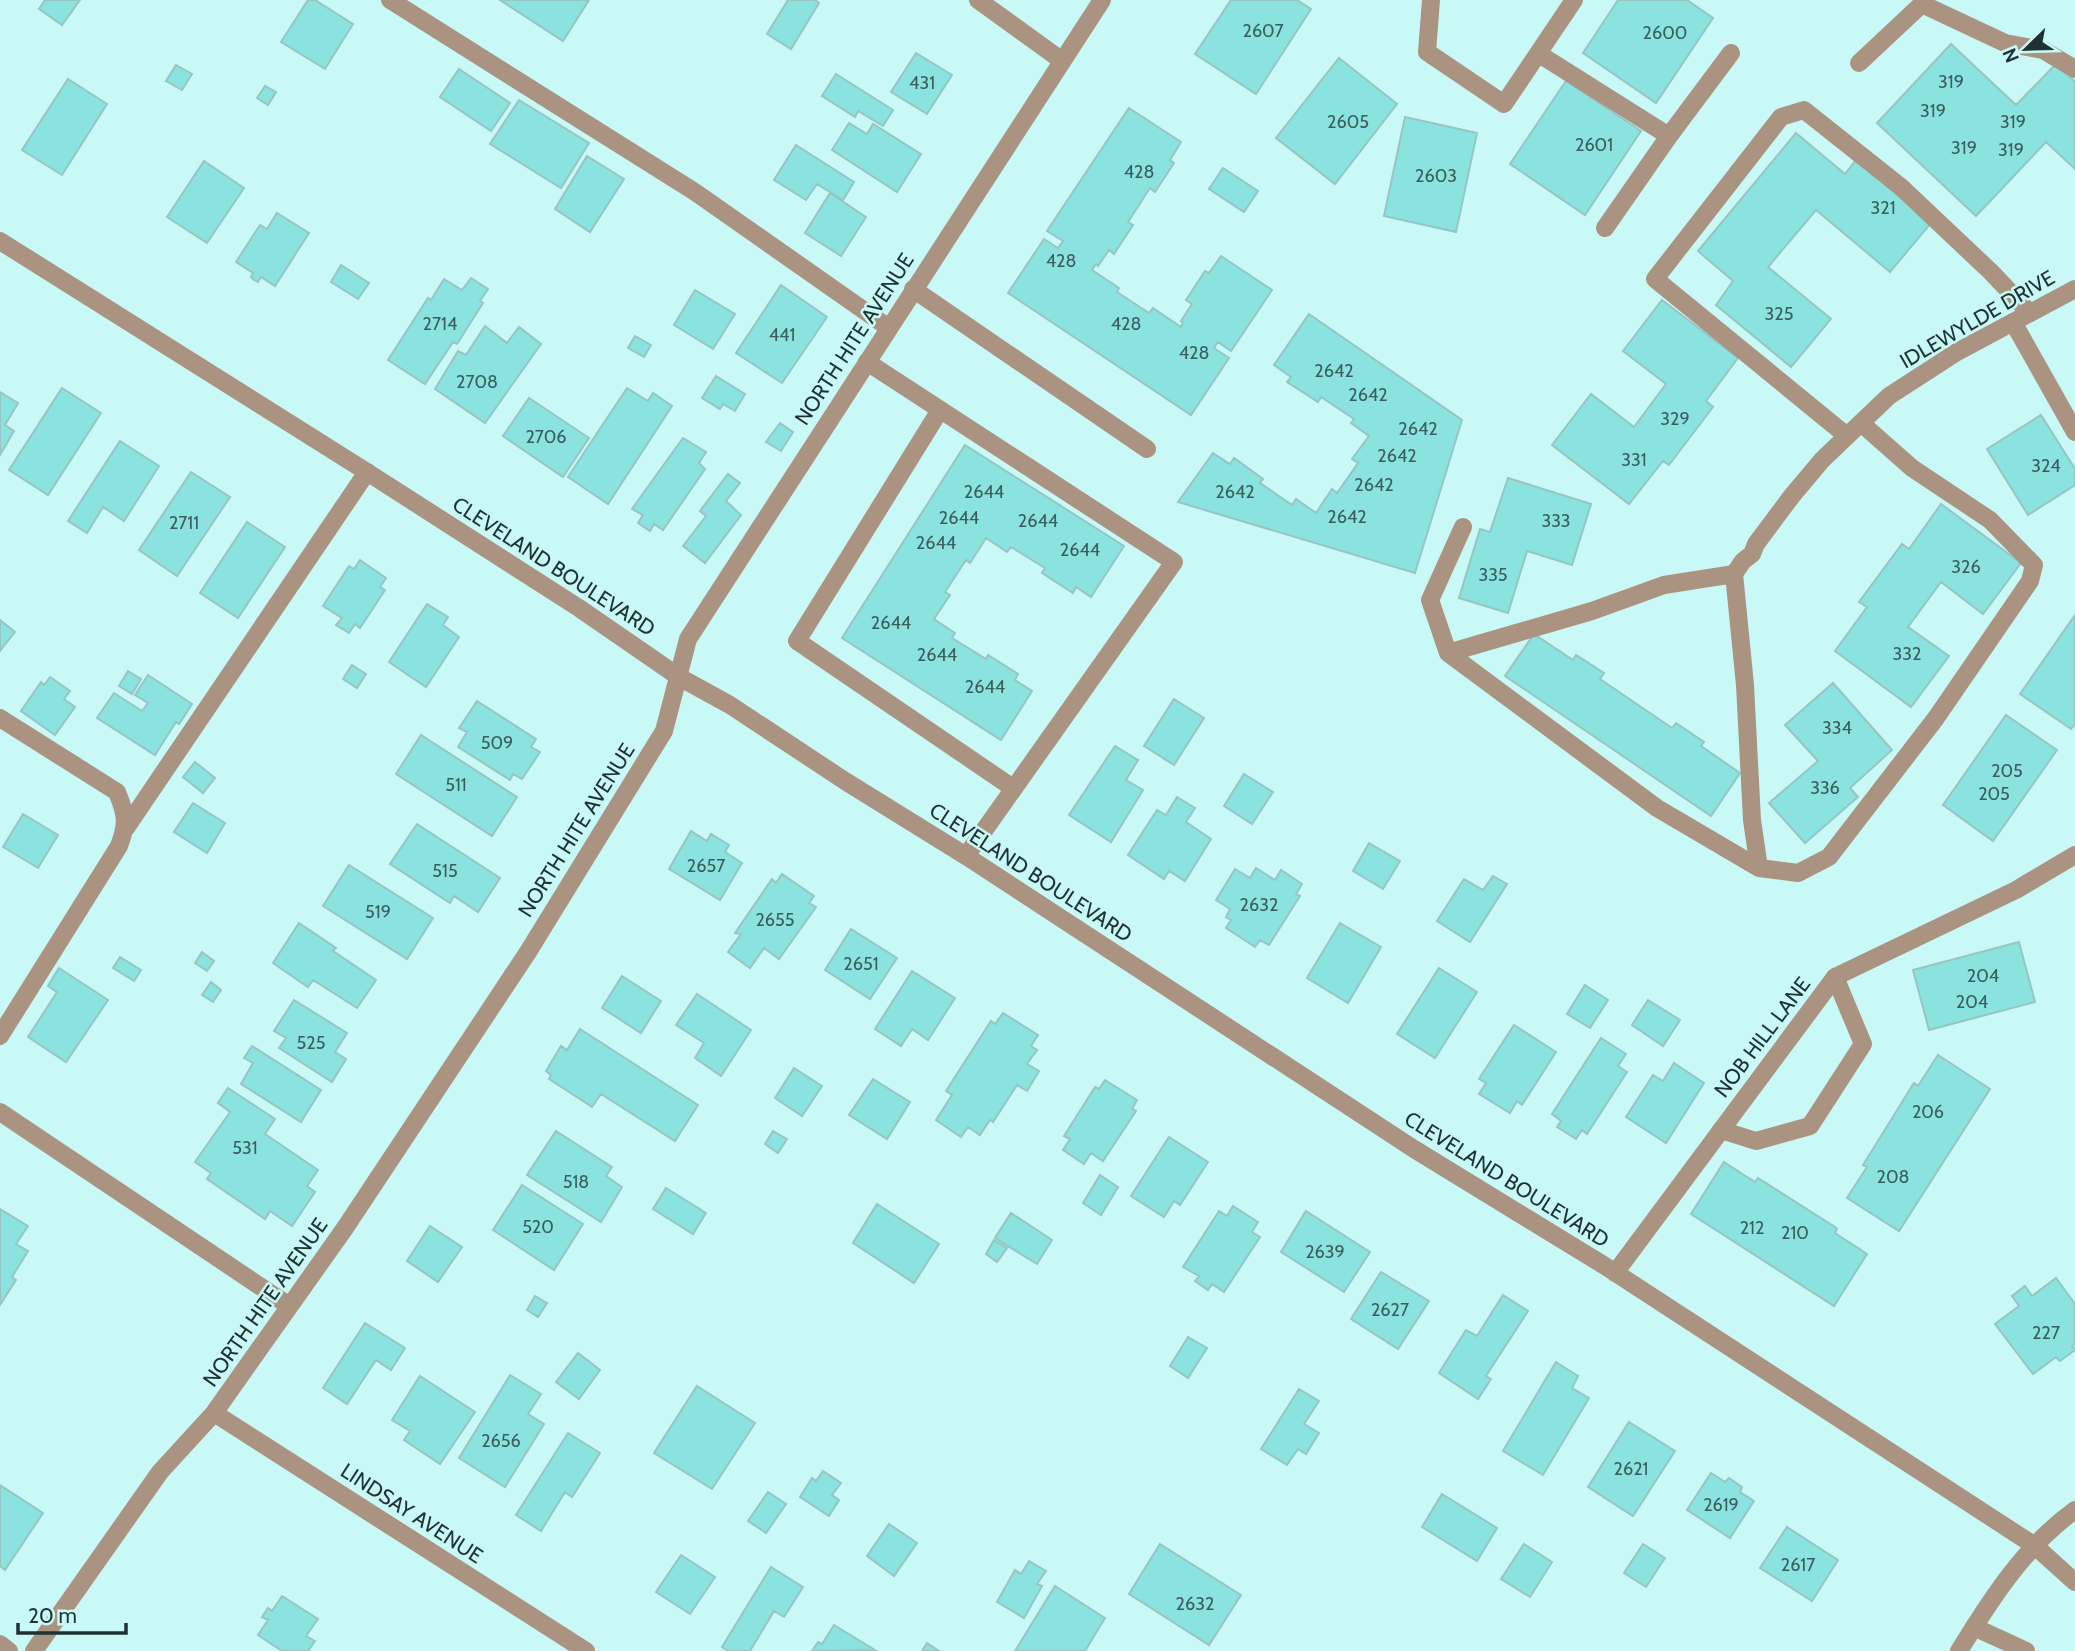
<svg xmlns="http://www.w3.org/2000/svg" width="2075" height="1651" viewBox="0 0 2075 1651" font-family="Cabin,sans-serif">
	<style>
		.building { fill: #8be3e0; stroke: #96c5c3; stroke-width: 2 }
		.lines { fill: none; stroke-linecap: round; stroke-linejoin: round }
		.lane { stroke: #ab9381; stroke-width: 18 }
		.street { stroke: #ab9381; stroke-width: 18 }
		.labels { text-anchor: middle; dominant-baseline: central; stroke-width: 5; stroke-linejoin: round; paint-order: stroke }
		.number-label { font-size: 18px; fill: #3a5e5e }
		.street-label { font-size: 21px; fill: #1f3232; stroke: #c9f9f7 }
	</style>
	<rect width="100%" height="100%" fill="#c9f9f7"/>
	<path class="building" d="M 45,0 L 80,0 L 62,25 L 39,9 Z
		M 308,0 L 315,0 L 353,24 L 325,69 L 281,42 Z
		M 500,0 L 589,0 L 563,41 Z
		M 788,0 L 815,0 L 819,3 L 791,49 L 767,34 Z
		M 1297,0 L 1311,9 L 1256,94 L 1195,54 L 1231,0 Z
		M 1618,0 L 1687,0 L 1713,18 L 1656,103 L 1583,53 Z
		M 1951,44 L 2016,105 L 2056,64 L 2075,82 L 2075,169 L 2046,142 L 1976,216 L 1877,123 Z
		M 916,53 L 952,75 L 927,114 L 891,92 Z
		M 1339,58 L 1397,104 L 1335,184 L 1276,138 Z
		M 176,65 L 192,74 L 182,90 L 166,81 Z
		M 459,69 L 510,103 L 491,131 L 440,97 Z
		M 836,74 L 893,110 L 883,126 L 858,111 L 855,117 L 822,96 Z
		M 68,79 L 107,104 L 62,175 L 22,150 Z
		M 1566,81 L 1641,131 L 1585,215 L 1510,164 Z
		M 265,86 L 276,92 L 268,105 L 257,98 Z
		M 519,100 L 589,143 L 561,188 L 490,144 Z
		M 1129,108 L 1181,142 L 1170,160 L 1174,163 L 1155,192 L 1150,188 L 1128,222 L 1133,225 L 1114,254 L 1109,250 L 1098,266 L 1096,264 L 1092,270 L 1119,288 L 1117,292 L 1149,313 L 1153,308 L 1181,327 L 1183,322 L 1181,321 L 1192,304 L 1186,300 L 1205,271 L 1209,273 L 1221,256 L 1272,290 L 1231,351 L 1218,342 L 1214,348 L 1229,358 L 1191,415 L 1008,293 L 1044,239 L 1058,248 L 1063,241 L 1047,231 Z
		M 1405,117 L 1477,133 L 1456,232 L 1384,216 Z
		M 849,123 L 867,134 L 873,124 L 921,154 L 897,192 L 832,150 Z
		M 1796,133 L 1845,174 L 1856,160 L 1931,223 L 1890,272 L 1816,210 L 1768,267 L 1831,319 L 1791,367 L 1716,305 L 1733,281 L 1698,251 Z
		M 796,145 L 854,182 L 843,200 L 817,184 L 806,200 L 774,180 Z
		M 587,156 L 624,179 L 590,232 L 555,209 Z
		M 204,161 L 244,188 L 207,243 L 167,217 Z
		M 1223,168 L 1258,191 L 1244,212 L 1209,189 Z
		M 830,193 L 866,217 L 841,256 L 805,233 Z
		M 277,213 L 309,233 L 275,286 L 261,277 L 258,282 L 254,280 L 251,277 L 253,273 L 236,262 L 260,225 L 267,229 Z
		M 341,265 L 369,283 L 358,299 L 331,282 Z
		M 471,278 L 488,289 L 480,301 L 483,303 L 457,344 L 453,342 L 425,384 L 388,360 L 428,298 L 431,300 L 444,279 L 462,290 Z
		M 781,285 L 827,317 L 782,383 L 736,353 Z
		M 695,290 L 735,314 L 713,349 L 674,325 Z
		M 1662,300 L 1738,358 L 1706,401 L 1713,407 L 1669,465 L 1663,461 L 1629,504 L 1552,445 L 1591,394 L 1634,427 L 1666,384 L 1623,351 Z
		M 1309,314 L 1462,420 L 1415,573 L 1178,502 L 1213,453 L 1230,464 L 1234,458 L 1263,479 L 1260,483 L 1292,505 L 1296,499 L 1316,513 L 1332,489 L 1337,493 L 1358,463 L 1352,459 L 1369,436 L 1351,423 L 1354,419 L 1321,397 L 1318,402 L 1287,382 L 1291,377 L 1274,365 Z
		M 485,326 L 507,343 L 519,327 L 541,344 L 485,423 L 435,389 L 458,351 L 466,355 Z
		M 635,336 L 651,345 L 644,357 L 628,348 Z
		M 716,376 L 745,394 L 735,411 L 723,404 L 720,409 L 702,398 Z
		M 62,388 L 101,413 L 48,495 L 9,470 Z
		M 627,388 L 648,401 L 653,393 L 672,406 L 608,504 L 568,477 Z
		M 0,392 L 18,403 L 5,425 L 14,431 L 0,455 Z
		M 529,398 L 589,438 L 563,477 L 503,436 Z
		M 2041,415 L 2075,469 L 2075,485 L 2028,515 L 1987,449 Z
		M 780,423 L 793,432 L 781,451 L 766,442 Z
		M 683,438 L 706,452 L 699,463 L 705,469 L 663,530 L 654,524 L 650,531 L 638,523 L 643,515 L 632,509 Z
		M 120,441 L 159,466 L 124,521 L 103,507 L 87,533 L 68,521 Z
		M 965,445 L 1124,546 L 1091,597 L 1076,587 L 1073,593 L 1042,573 L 1045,568 L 1011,547 L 1007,552 L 986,538 L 970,563 L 966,560 L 945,592 L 950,595 L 934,619 L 955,633 L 952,638 L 986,659 L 988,655 L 1018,674 L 1015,680 L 1032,691 L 1001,740 L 842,638 Z
		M 191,472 L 230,497 L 177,576 L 139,550 Z
		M 728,474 L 740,483 L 726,501 L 741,515 L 705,563 L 683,546 L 706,516 L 700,511 Z
		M 1508,478 L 1591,504 L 1572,565 L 1527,551 L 1508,613 L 1459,598 L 1480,529 L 1490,532 Z
		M 1941,504 L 2021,563 L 1983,614 L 1941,582 L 1908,627 L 1949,656 L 1911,707 L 1835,651 L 1867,607 L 1859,602 L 1902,544 L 1909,549 Z
		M 247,522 L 285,547 L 238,618 L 200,593 Z
		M 360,560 L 386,578 L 380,587 L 385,590 L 360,628 L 355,624 L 349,633 L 336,625 L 342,618 L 323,606 L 349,566 L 354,569 Z
		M 427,604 L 448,617 L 443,625 L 459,637 L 426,687 L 389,662 Z
		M 2075,615 L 2075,724 L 2071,729 L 2020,694 Z
		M 0,620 L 15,632 L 0,651 Z
		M 1534,634 L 1573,660 L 1576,655 L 1604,673 L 1600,679 L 1672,728 L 1676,723 L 1704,742 L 1701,746 L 1740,773 L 1711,816 L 1505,676 Z
		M 352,665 L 366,674 L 357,688 L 343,679 Z
		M 128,671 L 141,679 L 132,694 L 119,686 Z
		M 148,675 L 192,704 L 179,724 L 176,722 L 155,755 L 97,718 L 114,693 L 142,711 L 148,703 L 135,695 Z
		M 50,677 L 70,691 L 64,699 L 75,707 L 55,735 L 21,711 L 41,682 L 44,685 Z
		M 1833,683 L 1892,750 L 1850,788 L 1858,797 L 1805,843 L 1769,803 L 1818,761 L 1785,725 Z
		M 1174,699 L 1204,718 L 1174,765 L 1144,746 Z
		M 477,701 L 536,739 L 531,747 L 540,752 L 522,779 L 513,774 L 510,780 L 458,747 L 467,732 L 459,728 Z
		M 2006,715 L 2057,750 L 1993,841 L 1943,805 Z
		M 421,735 L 517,797 L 492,836 L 396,774 Z
		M 1115,746 L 1138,760 L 1126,780 L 1143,790 L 1111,842 L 1069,815 Z
		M 195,762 L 215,778 L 203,793 L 183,777 Z
		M 1244,774 L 1273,792 L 1252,824 L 1224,806 Z
		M 1177,797 L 1195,808 L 1186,822 L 1211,839 L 1185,881 L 1169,871 L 1164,879 L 1128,855 L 1157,810 L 1166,815 Z
		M 193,803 L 225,823 L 207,853 L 174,832 Z
		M 23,814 L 58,835 L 38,868 L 3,847 Z
		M 417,824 L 500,878 L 478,912 L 454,896 L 450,903 L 390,864 Z
		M 691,831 L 707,841 L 711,834 L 729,845 L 725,852 L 742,863 L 720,900 L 669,869 Z
		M 1369,843 L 1400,861 L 1383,889 L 1353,871 Z
		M 349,865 L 433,918 L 407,959 L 323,906 Z
		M 1256,868 L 1275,880 L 1281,870 L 1302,884 L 1296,894 L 1300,896 L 1269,945 L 1260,940 L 1255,947 L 1226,928 L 1231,920 L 1226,917 L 1230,909 L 1216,900 L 1235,869 L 1250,878 Z
		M 782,874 L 814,896 L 809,903 L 816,907 L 779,959 L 764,948 L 750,968 L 728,952 L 741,934 L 735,933 L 772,879 L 776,883 Z
		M 1493,876 L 1507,884 L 1470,942 L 1437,921 L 1464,879 L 1483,890 Z
		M 299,923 L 336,948 L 333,951 L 376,980 L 357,1008 L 313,980 L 308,987 L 273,963 Z
		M 1340,923 L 1381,947 L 1348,1003 L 1307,978 Z
		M 851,929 L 897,958 L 870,999 L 825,970 Z
		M 2019,942 L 2035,1002 L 1929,1030 L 1913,970 Z
		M 202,952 L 214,961 L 207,971 L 195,963 Z
		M 120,957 L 141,970 L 134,981 L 113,968 Z
		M 59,968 L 108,1000 L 66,1062 L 28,1037 L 57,992 L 48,986 Z
		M 1439,968 L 1477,992 L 1435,1058 L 1397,1034 Z
		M 912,971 L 955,998 L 928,1040 L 912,1029 L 901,1046 L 875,1029 Z
		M 622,976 L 661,1001 L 641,1033 L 602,1008 Z
		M 211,982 L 221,990 L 213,1002 L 202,995 Z
		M 1585,985 L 1608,1000 L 1590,1028 L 1567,1014 Z
		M 697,994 L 751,1030 L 721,1076 L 695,1058 L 704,1043 L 676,1025 Z
		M 294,1000 L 347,1033 L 335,1052 L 346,1059 L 332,1082 L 279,1048 L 286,1038 L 274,1031 Z
		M 1648,1000 L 1680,1020 L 1663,1046 L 1632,1025 Z
		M 1003,1013 L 1038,1035 L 1031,1046 L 1037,1050 L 1027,1064 L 1039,1071 L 1027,1091 L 1017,1085 L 993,1122 L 990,1120 L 980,1135 L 968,1127 L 961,1137 L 936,1120 L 952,1095 L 946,1091 L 991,1021 L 995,1024 Z
		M 1514,1025 L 1556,1052 L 1522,1105 L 1517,1101 L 1510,1113 L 1479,1094 L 1486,1083 L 1479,1079 Z
		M 580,1029 L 698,1105 L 675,1141 L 601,1094 L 592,1107 L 549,1079 L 551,1075 L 546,1071 L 561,1046 L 567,1050 Z
		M 1601,1038 L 1626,1054 L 1618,1066 L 1627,1072 L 1587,1134 L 1582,1130 L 1576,1139 L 1557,1127 L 1561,1121 L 1552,1114 Z
		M 252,1046 L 321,1090 L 301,1122 L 241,1084 L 253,1063 L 244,1058 Z
		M 1938,1055 L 1990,1089 L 1899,1231 L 1847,1198 L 1867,1167 L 1863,1165 L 1914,1083 L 1918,1086 Z
		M 1674,1063 L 1704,1083 L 1666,1143 L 1626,1117 L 1653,1075 L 1663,1081 Z
		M 794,1068 L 822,1086 L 802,1116 L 775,1098 Z
		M 873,1079 L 910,1102 L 887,1139 L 849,1115 Z
		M 1105,1080 L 1137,1100 L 1132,1109 L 1136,1111 L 1103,1161 L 1091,1153 L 1084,1164 L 1063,1150 L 1070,1139 L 1064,1136 L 1095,1087 L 1099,1089 Z
		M 228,1088 L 275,1119 L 265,1134 L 318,1170 L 307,1186 L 315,1192 L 292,1226 L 270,1211 L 265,1219 L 207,1179 L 211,1173 L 195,1162 L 230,1112 L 218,1103 Z
		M 556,1131 L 612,1167 L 606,1176 L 622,1187 L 601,1222 L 527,1175 Z
		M 773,1131 L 787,1139 L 778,1153 L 765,1144 Z
		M 1169,1137 L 1208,1162 L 1180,1205 L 1174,1201 L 1164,1217 L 1131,1196 Z
		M 1724,1162 L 1755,1182 L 1758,1178 L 1835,1227 L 1837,1229 L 1835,1233 L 1867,1254 L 1834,1306 L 1691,1214 Z
		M 1100,1175 L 1118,1187 L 1101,1215 L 1083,1203 Z
		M 522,1185 L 583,1224 L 554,1270 L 493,1230 Z
		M 666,1188 L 706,1213 L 693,1234 L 653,1209 Z
		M 877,1204 L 939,1244 L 914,1283 L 853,1243 Z
		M 1233,1206 L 1258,1222 L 1252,1232 L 1260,1237 L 1224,1292 L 1212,1284 L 1208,1290 L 1195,1281 L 1199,1276 L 1183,1267 L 1219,1211 L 1227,1216 Z
		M 0,1209 L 28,1226 L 16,1244 L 28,1251 L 12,1277 L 16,1280 L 0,1305 Z
		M 1306,1211 L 1370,1252 L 1344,1292 L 1281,1252 Z
		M 1011,1213 L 1052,1240 L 1037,1264 L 995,1238 Z
		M 430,1226 L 462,1247 L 438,1282 L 407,1261 Z
		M 994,1240 L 1007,1248 L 997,1262 L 986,1254 Z
		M 1381,1272 L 1429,1301 L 1398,1349 L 1351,1319 Z
		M 2056,1278 L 2075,1304 L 2075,1344 L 2072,1346 L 2075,1350 L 2060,1361 L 2056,1357 L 2033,1374 L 1995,1324 L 2019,1306 L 2012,1296 L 2025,1286 L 2032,1296 Z
		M 1503,1295 L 1528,1311 L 1486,1376 L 1491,1379 L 1478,1399 L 1439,1373 L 1466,1330 L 1477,1336 Z
		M 535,1296 L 547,1303 L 538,1317 L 527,1310 Z
		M 365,1323 L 405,1348 L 391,1370 L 376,1360 L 347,1404 L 323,1388 Z
		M 1188,1337 L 1207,1348 L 1188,1378 L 1170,1366 Z
		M 578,1353 L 600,1370 L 579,1399 L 556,1382 Z
		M 1556,1362 L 1578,1376 L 1572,1388 L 1589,1398 L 1543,1475 L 1503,1451 Z
		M 510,1375 L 541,1394 L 528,1414 L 544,1424 L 505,1487 L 459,1458 Z
		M 420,1376 L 475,1412 L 440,1464 L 404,1440 L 410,1431 L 392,1420 Z
		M 697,1386 L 755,1423 L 712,1489 L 654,1453 Z
		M 1299,1389 L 1319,1401 L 1304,1424 L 1319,1433 L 1306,1454 L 1298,1449 L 1287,1465 L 1261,1449 Z
		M 1629,1422 L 1675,1451 L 1633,1516 L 1588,1487 Z
		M 568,1433 L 600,1453 L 572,1497 L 565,1492 L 541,1531 L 516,1515 Z
		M 823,1471 L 841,1483 L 832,1495 L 839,1500 L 829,1516 L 800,1497 L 812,1478 L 816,1481 Z
		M 1711,1473 L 1725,1482 L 1729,1478 L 1742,1487 L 1740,1492 L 1754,1501 L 1730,1538 L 1687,1510 Z
		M 0,1485 L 43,1513 L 5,1570 L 0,1566 Z
		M 768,1492 L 786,1504 L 766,1533 L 748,1521 Z
		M 1442,1494 L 1497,1528 L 1477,1561 L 1422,1527 Z
		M 889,1524 L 917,1543 L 894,1576 L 867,1556 Z
		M 1787,1527 L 1838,1560 L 1812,1601 L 1760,1568 Z
		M 1160,1544 L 1241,1595 L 1209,1645 L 1129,1594 Z
		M 1524,1544 L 1552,1562 L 1530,1597 L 1501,1579 Z
		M 1643,1544 L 1665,1558 L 1646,1587 L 1624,1573 Z
		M 681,1555 L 715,1577 L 690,1614 L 656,1592 Z
		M 1029,1561 L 1046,1571 L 1037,1584 L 1042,1586 L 1024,1618 L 997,1602 L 1015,1570 L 1021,1574 Z
		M 771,1567 L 803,1587 L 784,1617 L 774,1611 L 750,1651 L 728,1651 L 722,1647 Z
		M 1055,1586 L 1105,1618 L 1085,1651 L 1015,1651 Z
		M 282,1596 L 318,1619 L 306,1636 L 315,1641 L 308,1651 L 282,1651 L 258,1635 L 268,1620 L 262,1617 L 268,1608 L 272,1611 Z
		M 834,1625 L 875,1650 L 812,1651 L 818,1642 L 822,1644 Z
		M 927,1643 L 939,1651 L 922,1651 Z"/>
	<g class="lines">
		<path class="lane" d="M 390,0 L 695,192 L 889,328
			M 1431,0 L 1427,52 L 1504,104 L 1574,0
			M 1539,54 L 1669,136
			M 1859,63 L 1922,4 L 2005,43 L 2043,50 L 2075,69
			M 1605,228 L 1669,136 L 1731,53
			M 913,289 L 1147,449
			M 2013,322 L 2075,432
			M 867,362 L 1174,562 L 966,856
			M 940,410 L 797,641 L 1013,788
			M 1847,436 L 1655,279 L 1781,117 L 1804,110 L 1901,187 L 1991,272 L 2030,313
			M 1448,653 L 1430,600 L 1463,527
			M 0,718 L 117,792 C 126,814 128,823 119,846 L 0,1036
			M 126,828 L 367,472
			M 1759,868 L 1752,820 L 1745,685 L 1734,574 L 1664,585 L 1592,611 L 1448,653 L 1657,808 L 1759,868 L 1798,873 L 1829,857 L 1936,718 L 2030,581 L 2034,565 L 1990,520 L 1912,468 L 1861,423
			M 1721,1130 L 1756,1141 L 1810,1126 L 1863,1044 L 1835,977
			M 2035,1546 L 2075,1582
			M 1974,1627 L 2026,1651
			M 0,1644 L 9,1651"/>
		<path class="street" d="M 978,0 L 1061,60
			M 0,241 L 367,472 L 579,608 L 679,677 L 730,705 L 845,781 L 966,856 L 1414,1149 L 1605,1266 L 2035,1546
			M 1734,574 L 1743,561 L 1752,554 L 1756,544 L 1791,497 L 1822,460 L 1889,396 L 1957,352 L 2075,289
			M 0,1112 L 288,1305
			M 1615,1273 L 1835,977 L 2016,890 L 2075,855
			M 214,1413 L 586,1651
			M 34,1651 L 160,1472 L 214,1413 L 345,1228 L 528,952 L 664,731 L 688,639 L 1102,0
			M 1959,1651 C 1991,1599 2025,1546 2075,1510"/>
	</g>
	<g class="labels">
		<g class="number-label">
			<text x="1263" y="31">2607</text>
			<text x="1665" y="33">2600</text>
			<text x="1951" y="82">319</text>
			<text x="922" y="83">431</text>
			<text x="1933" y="111">319</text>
			<text x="1348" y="122">2605</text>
			<text x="2013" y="122">319</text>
			<text x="1594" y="145">2601</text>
			<text x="1964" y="148">319</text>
			<text x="2011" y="150">319</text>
			<text x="1139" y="172">428</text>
			<text x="1436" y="176">2603</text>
			<text x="1883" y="208">321</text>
			<text x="1061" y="261">428</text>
			<text x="1779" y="314">325</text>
			<text x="440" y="324">2714</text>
			<text x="1126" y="324">428</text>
			<text x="782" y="335">441</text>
			<text x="1194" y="353">428</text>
			<text x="1334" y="371">2642</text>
			<text x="477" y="382">2708</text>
			<text x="1368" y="395">2642</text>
			<text x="1675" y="419">329</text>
			<text x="1418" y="429">2642</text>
			<text x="546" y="437">2706</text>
			<text x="1397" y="456">2642</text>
			<text x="1634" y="460">331</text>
			<text x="2046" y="466">324</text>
			<text x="1374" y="485">2642</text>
			<text x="984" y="492">2644</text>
			<text x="1235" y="492">2642</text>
			<text x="1347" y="517">2642</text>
			<text x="959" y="518">2644</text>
			<text x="1038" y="521">2644</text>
			<text x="1556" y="521">333</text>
			<text x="184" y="523">2711</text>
			<text x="936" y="543">2644</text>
			<text x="1080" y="550">2644</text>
			<text x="1966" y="567">326</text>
			<text x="1493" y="575">335</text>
			<text x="891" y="623">2644</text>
			<text x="1907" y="654">332</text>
			<text x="937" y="655">2644</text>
			<text x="985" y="687">2644</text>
			<text x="1837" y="728">334</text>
			<text x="497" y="743">509</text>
			<text x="2007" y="771">205</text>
			<text x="456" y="785">511</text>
			<text x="1825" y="788">336</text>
			<text x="1994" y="794">205</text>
			<text x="706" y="866">2657</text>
			<text x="445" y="871">515</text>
			<text x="1259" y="905">2632</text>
			<text x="378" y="912">519</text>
			<text x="775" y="920">2655</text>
			<text x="861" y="964">2651</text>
			<text x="1983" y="976">204</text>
			<text x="1972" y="1002">204</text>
			<text x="311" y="1043">525</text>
			<text x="1928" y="1112">206</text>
			<text x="245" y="1148">531</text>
			<text x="1893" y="1177">208</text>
			<text x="576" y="1182">518</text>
			<text x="538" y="1227">520</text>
			<text x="1752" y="1228">212</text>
			<text x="1795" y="1233">210</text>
			<text x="1325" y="1252">2639</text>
			<text x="1390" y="1310">2627</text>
			<text x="2046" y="1333">227</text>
			<text x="501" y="1441">2656</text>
			<text x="1631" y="1469">2621</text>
			<text x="1721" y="1505">2619</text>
			<text x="1798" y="1565">2617</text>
			<text x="1195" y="1604">2632</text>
		</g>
		<g class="street-label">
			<text transform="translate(1977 319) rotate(-30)">IDLEWYLDE DRIVE</text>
			<text transform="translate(854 339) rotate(-57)">NORTH HITE AVENUE</text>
			<text transform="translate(554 566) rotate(33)">CLEVELAND BOULEVARD</text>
			<text transform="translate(576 830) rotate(-58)">NORTH HITE AVENUE</text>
			<text transform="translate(1031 872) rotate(33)">CLEVELAND BOULEVARD</text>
			<text transform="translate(1762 1037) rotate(-53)">NOB HILL LANE</text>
			<text transform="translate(1507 1179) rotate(32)">CLEVELAND BOULEVARD</text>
			<text transform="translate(265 1302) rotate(-55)">NORTH HITE AVENUE</text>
			<text transform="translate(412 1513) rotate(33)">LINDSAY AVENUE</text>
		</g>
	</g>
	<g transform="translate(2026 49) rotate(247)" stroke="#c9f9f7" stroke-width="5" paint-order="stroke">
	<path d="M0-5L12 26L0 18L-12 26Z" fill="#1f3232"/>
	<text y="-10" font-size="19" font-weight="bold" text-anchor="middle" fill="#1f3232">N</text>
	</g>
	<path d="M18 1623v10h108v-10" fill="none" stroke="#1f3232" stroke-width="3.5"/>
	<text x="28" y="1623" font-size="21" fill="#1f3232" stroke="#c9f9f7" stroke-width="5" paint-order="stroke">20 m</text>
</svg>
